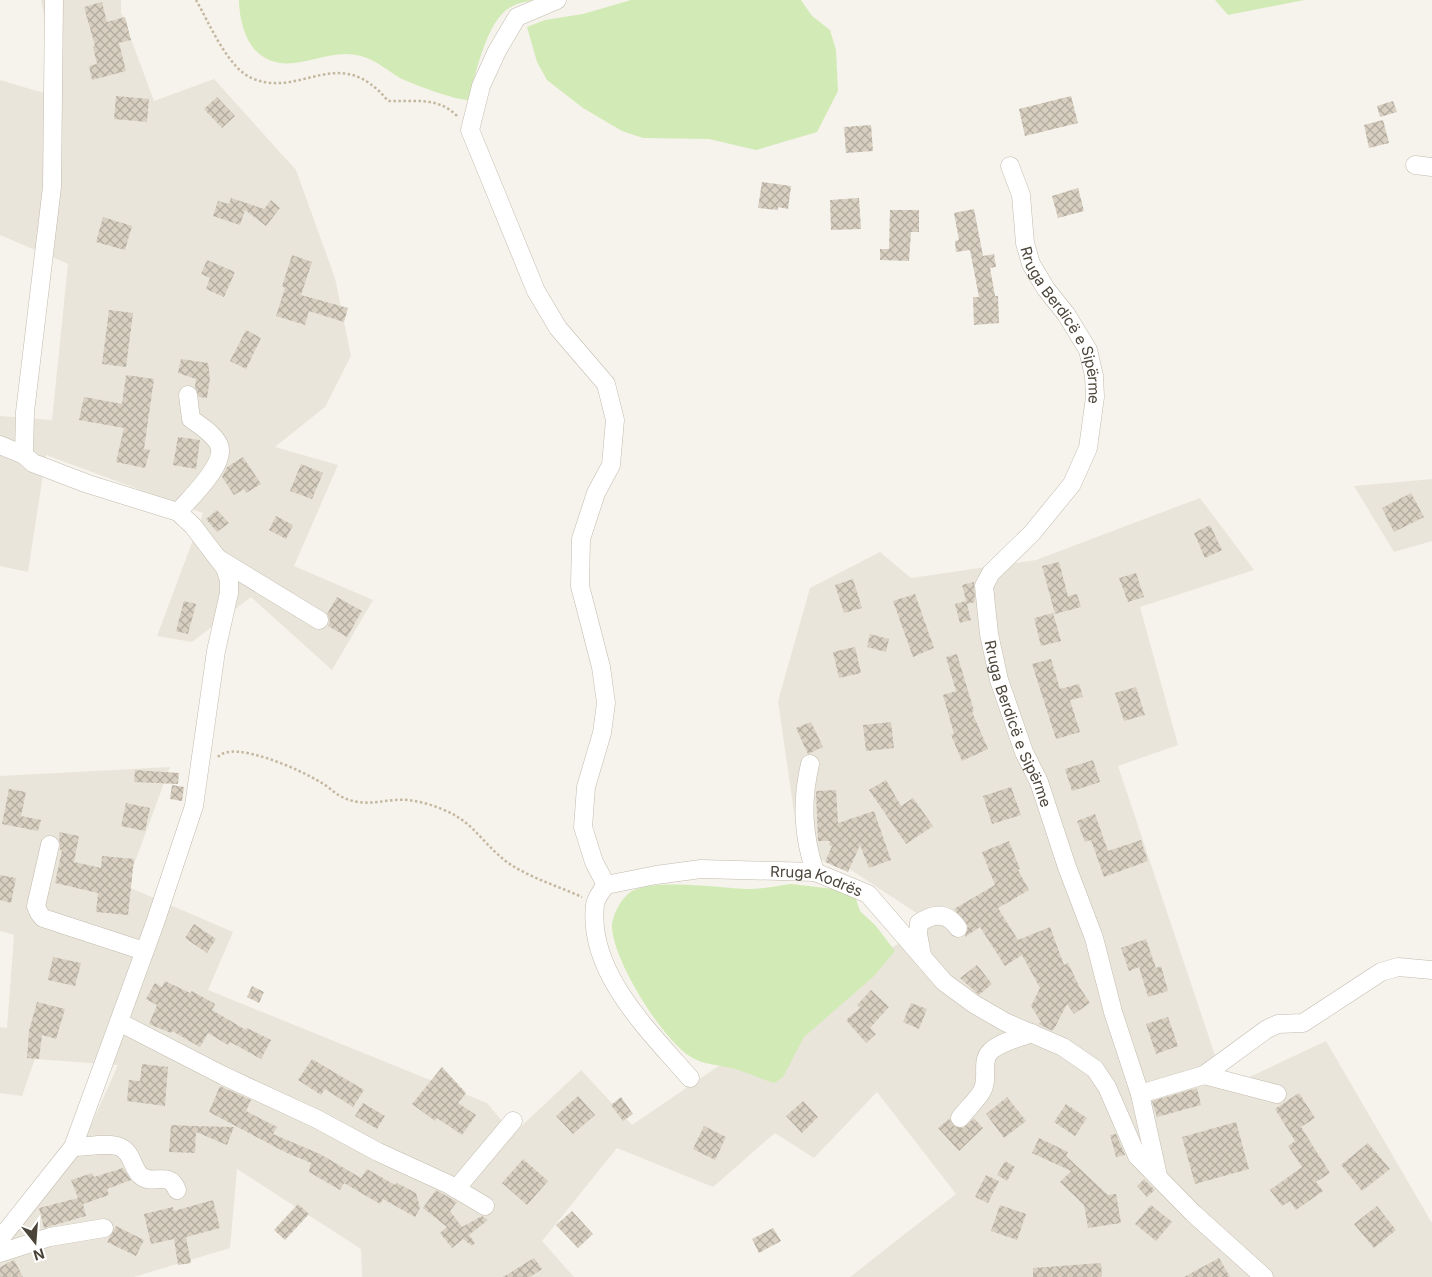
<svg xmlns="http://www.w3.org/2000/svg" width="1432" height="1277" viewBox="0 0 1432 1277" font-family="Inter,sans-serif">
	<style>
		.residential { fill: #eae5da }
		.grass { fill: #d2eab5 }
		.building { fill: url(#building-cross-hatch) }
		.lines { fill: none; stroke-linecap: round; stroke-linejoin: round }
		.minor-casing { stroke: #c2bbae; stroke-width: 19 }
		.path { stroke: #c4b79f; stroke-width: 2.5; stroke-dasharray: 2.5 2.5; stroke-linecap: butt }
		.minor { stroke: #fff; stroke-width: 18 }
		.labels { text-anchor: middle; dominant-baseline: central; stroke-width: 4; stroke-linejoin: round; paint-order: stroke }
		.street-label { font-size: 15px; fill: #4b4439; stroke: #fff }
	</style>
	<defs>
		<pattern id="building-cross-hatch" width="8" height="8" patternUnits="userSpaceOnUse" patternTransform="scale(1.25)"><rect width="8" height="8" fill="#d8cfc1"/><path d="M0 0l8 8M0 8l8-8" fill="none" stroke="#b1aa9e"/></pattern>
	</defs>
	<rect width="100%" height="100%" fill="#f6f3ec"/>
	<path class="residential" d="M 41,0 L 121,0 L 121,12 L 154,101 L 214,79 L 296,170 L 335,278 L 351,356 L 325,407 L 275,447 L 338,465 L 294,566 L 373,600 L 332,670 L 251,597 L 192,642 L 157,636 L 203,513 L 46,455 L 28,572 L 0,566 L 0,416 L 52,420 L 68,264 L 0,235 L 0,80 L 61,98 Z
		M 1432,479 L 1432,541 L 1394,552 L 1354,486 Z
		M 1200,498 L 1254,570 L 1140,607 L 1178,745 L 1118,766 L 1226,1088 L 1326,1041 L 1432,1223 L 1432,1277 L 850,1277 L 956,1194 L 877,1092 L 814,1158 L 775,1133 L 713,1187 L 617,1148 L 542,1241 L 574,1277 L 362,1277 L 361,1249 L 237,1169 L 230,1248 L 134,1277 L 0,1277 L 0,1234 L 79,1152 L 118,1065 L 35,1059 L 22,1096 L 0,1093 L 0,1027 L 7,1028 L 14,935 L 0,931 L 0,776 L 170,767 L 126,886 L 233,932 L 208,990 L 487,1103 L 513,1134 L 581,1070 L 632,1125 L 930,922 L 848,868 L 800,854 L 778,701 L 810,588 L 880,552 L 911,578 L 1036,560 Z"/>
	<path class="grass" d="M 239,0 L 533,0 C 526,2 517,3 511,7 C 486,20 476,75 468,100 C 452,99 415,85 400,78 C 388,71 377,61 364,57 C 326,43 288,83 255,50 C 244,38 239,16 239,0 Z
		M 631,0 L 801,0 L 812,16 L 830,30 L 836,50 L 838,91 L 817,132 L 756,150 L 709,139 L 643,138 L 622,131 L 583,108 L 547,80 L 537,62 L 527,27 L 545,20 L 583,14 Z
		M 1215,0 L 1304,0 L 1228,15 Z
		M 791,884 L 834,889 L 855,896 L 860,911 L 876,926 L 895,951 L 873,977 L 804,1037 L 783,1077 L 774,1083 C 761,1079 748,1073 735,1069 C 719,1064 703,1066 688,1055 C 661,1037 613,960 612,927 C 612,915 622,897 632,891 C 656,878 721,888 749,889 C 763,889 777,886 791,884 Z"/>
	<path class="building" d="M 102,2 L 107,22 L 125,17 L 131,40 L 119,43 L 126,71 L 92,80 L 89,66 L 97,64 L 93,47 L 95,46 L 84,7 Z
		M 116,96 L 149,99 L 147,122 L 114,119 Z
		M 1071,96 L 1078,123 L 1025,136 L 1019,109 Z
		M 217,97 L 235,116 L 222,128 L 204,109 Z
		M 1393,101 L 1397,112 L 1380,117 L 1377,106 Z
		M 1383,120 L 1389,143 L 1369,148 L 1364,125 Z
		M 871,125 L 873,151 L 846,153 L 844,127 Z
		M 762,182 L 791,186 L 788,209 L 778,207 L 778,210 L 758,208 Z
		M 1078,188 L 1084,211 L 1058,218 L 1052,196 Z
		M 231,198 L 264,209 L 271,200 L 280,208 L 266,226 L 245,210 L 240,225 L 213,216 L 218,201 L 229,204 Z
		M 859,198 L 861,229 L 831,230 L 830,200 Z
		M 974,209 L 983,256 L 994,254 L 996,267 L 990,268 L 995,296 L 998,296 L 999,323 L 974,325 L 973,297 L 979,297 L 970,250 L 956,252 L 955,241 L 959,240 L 954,213 Z
		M 890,210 L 919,210 L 919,232 L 911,232 L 909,261 L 880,260 L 880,249 L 889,249 Z
		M 103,217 L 132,226 L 125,250 L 96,242 Z
		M 292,255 L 312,262 L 301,295 L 348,308 L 344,322 L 309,311 L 305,325 L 276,316 L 285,288 L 282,286 Z
		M 207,260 L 235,272 L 224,297 L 206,289 L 210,278 L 201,274 Z
		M 109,310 L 133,313 L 126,367 L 102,364 Z
		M 246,330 L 261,338 L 246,369 L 230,361 Z
		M 181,359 L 208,363 L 210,378 L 207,398 L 199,397 L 195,387 L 196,379 L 178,373 Z
		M 126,375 L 154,379 L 144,449 L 150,450 L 145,468 L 116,462 L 124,428 L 79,420 L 84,397 L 122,404 Z
		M 178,437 L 200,440 L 196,469 L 173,465 Z
		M 243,457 L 261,484 L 246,493 L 244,489 L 234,495 L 222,477 L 227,467 Z
		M 301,464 L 323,473 L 312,499 L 290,491 Z
		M 1411,493 L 1424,517 L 1394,532 L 1382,508 Z
		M 217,510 L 229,523 L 217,532 L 206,519 Z
		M 276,516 L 293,525 L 286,539 L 269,530 Z
		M 1210,525 L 1222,550 L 1205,558 L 1194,533 Z
		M 1059,562 L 1068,596 L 1077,594 L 1081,607 L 1055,614 L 1042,566 Z
		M 1136,573 L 1144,597 L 1128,602 L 1119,578 Z
		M 853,579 L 862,608 L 844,613 L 835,585 Z
		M 974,582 L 975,602 L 967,604 L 962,585 Z
		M 915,594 L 934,648 L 913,657 L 893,601 Z
		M 337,597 L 362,611 L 347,637 L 328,626 L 330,620 L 327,614 Z
		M 184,601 L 196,604 L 188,634 L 176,631 Z
		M 966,601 L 971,620 L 960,623 L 955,604 Z
		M 1053,613 L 1061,641 L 1041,646 L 1034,618 Z
		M 870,634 L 889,639 L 886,652 L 867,647 Z
		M 855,647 L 861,673 L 839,678 L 833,652 Z
		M 957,654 L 974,711 L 972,712 L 988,749 L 962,761 L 951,735 L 954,734 L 943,695 L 956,691 L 946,657 Z
		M 1051,659 L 1060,689 L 1079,684 L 1083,697 L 1070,700 L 1080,732 L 1056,739 L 1032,664 Z
		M 1136,687 L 1145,715 L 1124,721 L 1115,693 Z
		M 811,722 L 823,747 L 808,754 L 796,728 Z
		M 891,722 L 894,748 L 866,751 L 863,725 Z
		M 1093,760 L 1100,782 L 1072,791 L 1065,769 Z
		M 135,770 L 179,773 L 178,784 L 134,782 Z
		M 886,780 L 901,806 L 913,798 L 933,826 L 906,844 L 869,790 Z
		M 172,785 L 184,787 L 182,801 L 170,799 Z
		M 1011,787 L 1021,815 L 992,824 L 983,796 Z
		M 9,789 L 26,792 L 21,816 L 41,820 L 38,831 L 2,824 Z
		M 836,790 L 838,823 L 874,811 L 891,860 L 869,868 L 860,845 L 848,872 L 825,862 L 832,846 L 829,845 L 830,841 L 818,841 L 816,791 Z
		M 126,803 L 150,808 L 145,831 L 121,826 Z
		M 1095,814 L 1108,851 L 1141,840 L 1148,861 L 1104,877 L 1091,840 L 1085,842 L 1077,821 Z
		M 59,832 L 79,836 L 74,862 L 101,868 L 102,856 L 134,859 L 128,915 L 96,912 L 98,893 L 55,883 L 62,850 L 60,850 Z
		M 1009,841 L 1020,869 L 1018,870 L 1029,890 L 998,908 L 1018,940 L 1050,927 L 1064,965 L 1068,963 L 1080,988 L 1090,1003 L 1074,1014 L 1067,1004 L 1053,1031 L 1038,1024 L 1041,1022 L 1031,1006 L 1040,988 L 1022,955 L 1005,966 L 980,927 L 965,937 L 968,926 L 954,909 L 995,885 L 982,852 Z
		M 0,875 L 16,878 L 11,903 L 0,900 Z
		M 194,924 L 216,939 L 207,953 L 185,938 Z
		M 1146,939 L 1156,968 L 1161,966 L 1168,991 L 1148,997 L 1139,967 L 1129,971 L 1121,948 Z
		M 53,957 L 81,963 L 75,986 L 48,980 Z
		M 977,965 L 992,984 L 979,995 L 960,978 Z
		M 165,981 L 190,993 L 192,991 L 215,1004 L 212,1010 L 246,1030 L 247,1028 L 271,1040 L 261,1059 L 230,1042 L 228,1045 L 208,1033 L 200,1047 L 172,1031 L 171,1033 L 149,1024 L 157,1005 L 146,999 L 155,983 L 162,987 Z
		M 252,986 L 264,992 L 259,1003 L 247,997 Z
		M 871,990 L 889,1007 L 870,1028 L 876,1034 L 866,1043 L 846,1020 L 860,1008 L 857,1005 Z
		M 37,1002 L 65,1009 L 56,1039 L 42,1035 L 39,1059 L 27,1058 L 29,1031 Z
		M 911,1003 L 927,1009 L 919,1029 L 903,1022 Z
		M 1168,1017 L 1178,1046 L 1156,1054 L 1146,1024 Z
		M 312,1059 L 364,1090 L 353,1107 L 325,1089 L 321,1095 L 298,1080 Z
		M 142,1064 L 168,1067 L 165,1106 L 127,1101 L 129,1080 L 140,1081 Z
		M 442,1067 L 466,1093 L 458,1103 L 476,1115 L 462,1135 L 437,1118 L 435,1121 L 412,1104 Z
		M 220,1086 L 251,1100 L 246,1111 L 277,1127 L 273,1134 L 320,1154 L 361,1178 L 367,1169 L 395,1185 L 397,1183 L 416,1193 L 420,1208 L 415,1217 L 383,1199 L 380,1204 L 344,1183 L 340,1190 L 309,1172 L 311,1163 L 285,1152 L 209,1112 Z
		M 1197,1088 L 1201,1105 L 1157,1117 L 1152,1101 Z
		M 1299,1093 L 1315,1118 L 1301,1127 L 1330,1173 L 1316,1182 L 1323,1191 L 1296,1210 L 1290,1201 L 1282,1206 L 1270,1190 L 1302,1167 L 1288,1146 L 1295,1141 L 1275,1109 Z
		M 578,1096 L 595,1115 L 573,1134 L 556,1116 Z
		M 621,1097 L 633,1114 L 623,1121 L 611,1105 Z
		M 1007,1097 L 1026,1121 L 1004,1138 L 986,1114 Z
		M 803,1101 L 818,1117 L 802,1133 L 786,1116 Z
		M 363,1103 L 385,1116 L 377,1129 L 355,1116 Z
		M 1066,1104 L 1087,1118 L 1075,1136 L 1054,1122 Z
		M 974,1118 L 983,1128 L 959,1151 L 938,1128 L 949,1119 L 954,1126 L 963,1128 Z
		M 1236,1122 L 1249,1169 L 1195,1184 L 1182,1137 Z
		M 171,1125 L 193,1126 L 234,1127 L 227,1145 L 196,1132 L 195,1153 L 169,1152 Z
		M 704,1126 L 726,1137 L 715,1160 L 693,1149 Z
		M 1116,1134 L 1125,1155 L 1116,1157 L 1110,1135 Z
		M 1039,1138 L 1068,1152 L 1066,1156 L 1108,1195 L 1116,1194 L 1121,1223 L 1088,1228 L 1084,1205 L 1060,1182 L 1071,1171 L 1032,1153 Z
		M 1368,1143 L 1390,1169 L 1362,1191 L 1341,1165 Z
		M 523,1159 L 548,1181 L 527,1205 L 502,1183 Z
		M 1005,1161 L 1015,1167 L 1007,1181 L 997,1175 Z
		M 123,1168 L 131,1180 L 107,1189 L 109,1195 L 83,1204 L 86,1216 L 44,1228 L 39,1208 L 78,1198 L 71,1180 L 92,1173 L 94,1177 Z
		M 986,1175 L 999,1181 L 988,1203 L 975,1197 Z
		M 1144,1179 L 1155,1190 L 1147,1197 L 1137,1186 Z
		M 436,1190 L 457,1202 L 450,1211 L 462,1227 L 482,1216 L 488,1220 L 469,1235 L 475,1243 L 472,1246 L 463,1239 L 452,1248 L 440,1233 L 447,1227 L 423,1208 Z
		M 213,1200 L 220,1228 L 186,1237 L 191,1263 L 178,1265 L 174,1239 L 151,1244 L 144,1214 L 173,1207 L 174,1211 Z
		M 298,1204 L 309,1214 L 285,1240 L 274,1230 Z
		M 1000,1205 L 1026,1214 L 1017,1240 L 991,1231 Z
		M 1151,1205 L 1172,1222 L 1156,1241 L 1135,1224 Z
		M 1377,1206 L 1396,1230 L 1374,1248 L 1354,1224 Z
		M 572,1211 L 593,1234 L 578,1248 L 556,1225 Z
		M 116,1226 L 144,1240 L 136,1256 L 107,1242 Z
		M 773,1228 L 781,1241 L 759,1253 L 752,1239 Z
		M 534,1258 L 542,1269 L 530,1277 L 503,1277 Z
		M 1219,1258 L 1230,1277 L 1184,1277 Z
		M 14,1260 L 23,1277 L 0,1277 L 0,1267 Z
		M 1101,1263 L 1102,1277 L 1033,1277 L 1033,1268 Z"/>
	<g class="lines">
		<g class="minor-casing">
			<g id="minor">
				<path d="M 557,0 L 517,17 L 497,51 L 481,86 L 470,130 L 536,291 L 558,328 L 606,384 L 615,420 L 611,465 L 596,493 L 581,539 L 580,586 L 601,667 L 606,703 L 602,733 L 586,787 L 583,827 L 594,862 L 606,885"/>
				<path d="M 1415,165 L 1432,167"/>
				<path id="s1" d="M 1010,166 L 1021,195 L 1025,243 L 1031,264 L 1046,289 L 1066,314 L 1088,350 L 1094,376 L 1095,397 L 1088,448 L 1072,484 L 1032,533 L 991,573 L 984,586 L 989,634 L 999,680 L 1024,752 L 1039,782 L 1067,867 L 1094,938 L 1113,1012 L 1140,1094 L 1158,1176"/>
				<path d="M 0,445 L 24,455"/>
				<path d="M 178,512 C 190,498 227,464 219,445 C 214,434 201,426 191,419 L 188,395"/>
				<path d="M 219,559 L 319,620"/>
				<path d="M 810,764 C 801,803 803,835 815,872"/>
				<path d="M 50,845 L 36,906 L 39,913 L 43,918 L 144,951"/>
				<path d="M 922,955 L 918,934 L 919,923 C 934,913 947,912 958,928"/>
				<path d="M 119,1022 L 224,1076 L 317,1119 L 378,1152 L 448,1184 L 485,1206"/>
				<path d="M 1204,1075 L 1277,1094"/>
				<path id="s2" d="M 690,1078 C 650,1032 587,972 595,905 C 596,898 602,890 606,885 L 656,875 L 701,869 L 815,872 L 868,894 L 944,982 L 974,1004 L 1005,1022 L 1063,1047 L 1095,1069 L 1107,1087 L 1137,1156 L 1193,1213 L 1264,1277"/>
				<path d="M 1140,1094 L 1204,1075 L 1267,1029 L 1278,1024 L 1303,1023 L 1381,972 L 1398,967 L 1432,970"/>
				<path d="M 960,1118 C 967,1109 977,1100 982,1091 C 989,1079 981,1063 989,1053 C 998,1042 1020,1038 1032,1033"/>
				<path d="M 73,1147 C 87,1147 108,1142 120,1147 C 132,1152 132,1167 140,1175 C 152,1187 169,1169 177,1190"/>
				<path d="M 456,1189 L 513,1121"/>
				<path d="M 0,1239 L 73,1147 L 155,923 L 194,806 L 216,651 L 229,593 L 229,580 L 225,568 L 193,526 L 178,512 L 88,484 L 33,463 L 24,455 L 25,412 L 52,187 L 54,0"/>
				<path d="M 0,1253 L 50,1237 L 104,1228"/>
			</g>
		</g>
		<path class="path" d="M 196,0 C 209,22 228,70 254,79 C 302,98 340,42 388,101 C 412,102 438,96 457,116
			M 218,757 C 233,739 303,771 320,782 C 328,786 334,793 342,797 C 360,806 375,802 394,800 C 413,798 439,806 456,816 C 476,827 491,853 513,866 C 534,879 560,887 582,897"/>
		<use href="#minor" class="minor"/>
	</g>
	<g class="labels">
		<g class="street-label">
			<text stroke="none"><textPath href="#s1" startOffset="171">Rruga Berdicë e Sipërme</textPath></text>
			<text stroke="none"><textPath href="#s1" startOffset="621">Rruga Berdicë e Sipërme</textPath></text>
			<text stroke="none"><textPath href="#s2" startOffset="440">Rruga Kodrës</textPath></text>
		</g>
	</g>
	<g transform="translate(35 1242) rotate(163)" stroke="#ffffff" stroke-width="4" paint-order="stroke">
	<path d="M0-4L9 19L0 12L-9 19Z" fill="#4b4439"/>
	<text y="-8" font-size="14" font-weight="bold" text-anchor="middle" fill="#4b4439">N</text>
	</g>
</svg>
